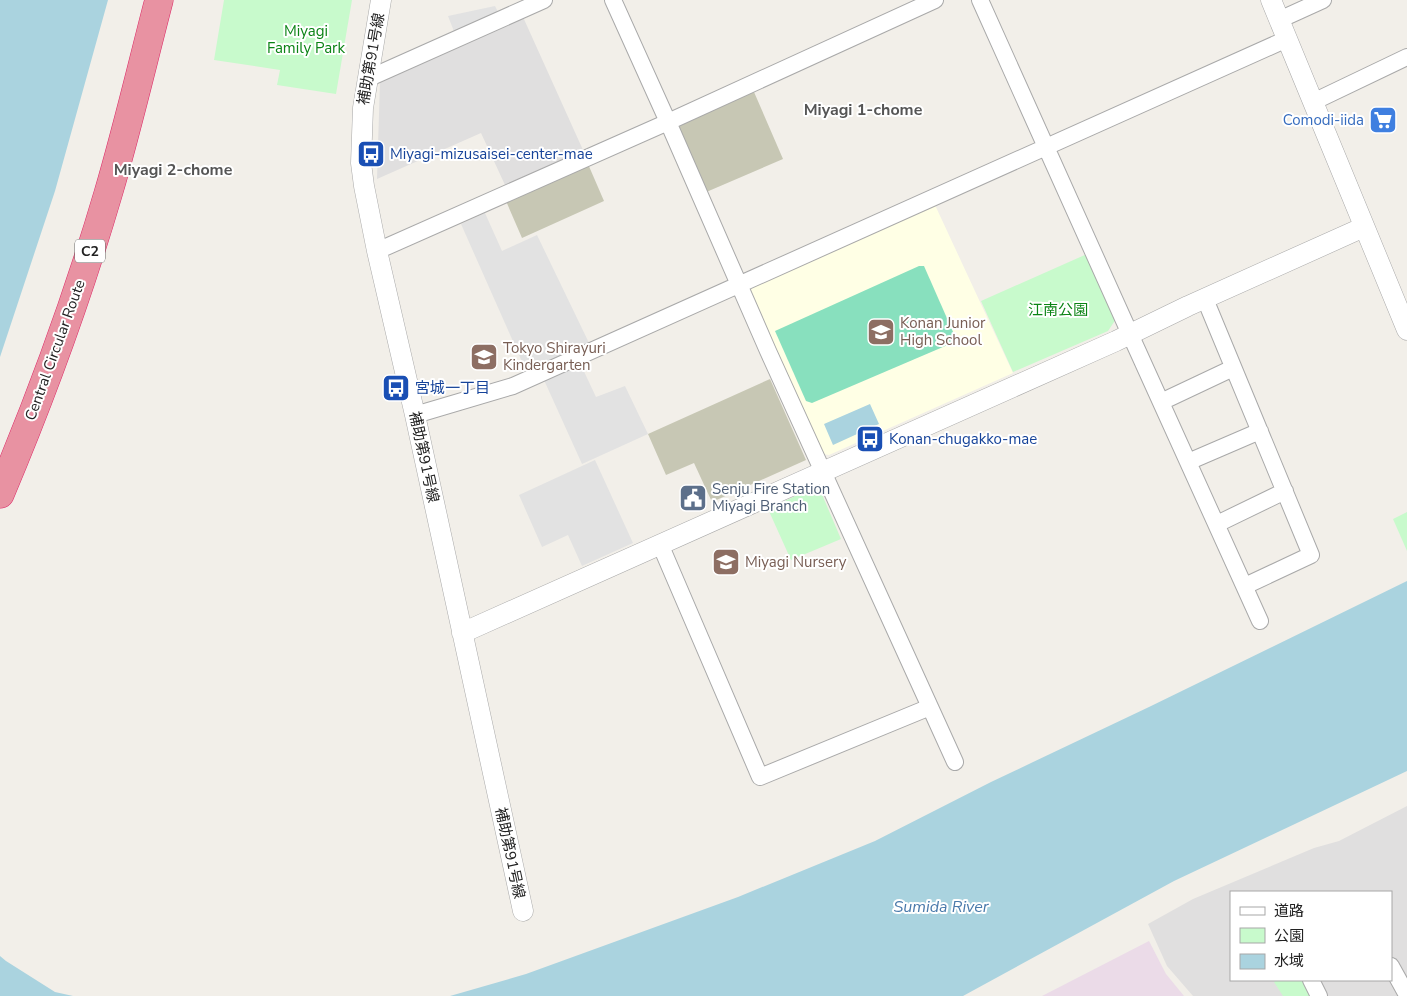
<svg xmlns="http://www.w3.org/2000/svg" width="1407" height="996" viewBox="0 0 1407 996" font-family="'Nunito Sans','Noto Sans JP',sans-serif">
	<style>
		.residential { fill: #e0dfdf; fill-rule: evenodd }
		.industrial { fill: #ebdbe8 }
		.education { fill: #ffffe5 }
		.construction { fill: #c7c7b4 }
		.park { fill: #c8facc }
		.pitch { fill: #88e0be }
		.parking { fill: #e2e2e2 }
		.water { fill: #aad3df }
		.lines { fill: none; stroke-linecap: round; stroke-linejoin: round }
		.minor-casing { stroke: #a9a9a9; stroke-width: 18 }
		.tertiary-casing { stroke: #a9a9a9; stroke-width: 21 }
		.motorway-casing { stroke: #dc2a67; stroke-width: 29 }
		.minor { stroke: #fff; stroke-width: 16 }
		.tertiary { stroke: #fff; stroke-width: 20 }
		.motorway { stroke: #e892a2; stroke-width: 28 }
		.labels { text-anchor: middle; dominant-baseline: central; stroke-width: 4; stroke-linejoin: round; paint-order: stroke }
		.shield { fill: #fff; stroke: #646464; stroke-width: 1 }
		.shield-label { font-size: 14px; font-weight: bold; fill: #222 }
		.park-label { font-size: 15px; fill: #0c8416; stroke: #fff }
		.street-label { font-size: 15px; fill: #222; stroke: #fff }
		.shop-label { font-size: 15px; fill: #366cbe; stroke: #fff; text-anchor: end }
		.transit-label { font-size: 15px; fill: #164399; stroke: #fff; text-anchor: start }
		.education-label { font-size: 15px; fill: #785e54; stroke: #fff; text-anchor: start }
		.service-label { font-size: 15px; fill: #4e5e75; stroke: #fff; text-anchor: start }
		.neighbourhood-label { font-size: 16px; font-weight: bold; fill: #555; stroke: #fff }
		.water-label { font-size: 16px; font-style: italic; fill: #4a7aab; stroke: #fff }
	</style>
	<rect width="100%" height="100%" fill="#f2efe9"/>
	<path class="residential" d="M 523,17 L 583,150 L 505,185 L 481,133 L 377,179 L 380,81 Z
		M 1407,806 L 1407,989 L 1401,995 L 1398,996 L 1193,996 L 1167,966 L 1148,924 L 1193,899 L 1314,848 L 1339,841 ZM 1231,892 L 1391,892 L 1391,980 L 1231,980 Z"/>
	<path class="industrial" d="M 1149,941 L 1166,974 L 1184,996 L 1042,996 Z"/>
	<path class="education" d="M 935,205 L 1013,373 L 829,455 L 823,454 L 751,292 L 752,286 Z"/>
	<path class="construction" d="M 754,92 L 783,159 L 704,193 L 675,127 Z
		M 588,164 L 604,201 L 522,238 L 506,201 Z
		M 770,379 L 806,460 L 712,502 L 694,463 L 666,475 L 648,434 Z"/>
	<path class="park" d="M 224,0 L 352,0 L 336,94 L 277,85 L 280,70 L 214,60 Z
		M 1087,254 L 1116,319 L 1108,331 L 1013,372 L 981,301 Z
		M 812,488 L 821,492 L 841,539 L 791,560 L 768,509 Z
		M 1407,512 L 1407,551 L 1393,519 Z
		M 1277,980 L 1305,980 L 1314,996 L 1283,996 L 1274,982 Z"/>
	<path class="pitch" d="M 919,266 L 924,266 L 957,341 L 812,403 L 806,401 L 775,331 Z"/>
	<path class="parking" d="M 495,6 L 499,14 L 455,34 L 448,16 Z
		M 485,213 L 502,251 L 537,235 L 590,345 L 527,373 L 461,224 Z
		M 580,363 L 596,397 L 625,386 L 648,434 L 582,464 L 544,380 Z
		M 595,460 L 633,543 L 582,566 L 568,535 L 542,547 L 519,495 Z"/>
	<path class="water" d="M 0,0 L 108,0 L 55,191 L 0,357 Z
		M 870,404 L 879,424 L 833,445 L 824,424 Z
		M 1407,581 L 1407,771 L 1174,881 L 963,996 L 450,996 L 526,974 L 738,897 L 875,841 L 991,782 L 1149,707 Z
		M 0,956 L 6,961 L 55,992 L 73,996 L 0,996 Z"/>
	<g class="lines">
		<g class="minor-casing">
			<path id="minor" d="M 613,0 L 668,122 L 768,351 L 930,707 L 760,777 L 660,544
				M 980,0 L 1130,334 L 1260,621
				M 1279,20 L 1323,0
				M 367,79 L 544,0
				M 1313,102 L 1407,57
				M 377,251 L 668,122 L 935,0
				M 1205,299 L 1311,555 L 1245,586
				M 1161,402 L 1233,368
				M 415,415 L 513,386 L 1287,39
				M 1188,462 L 1260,431
				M 1217,524 L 1285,491
				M 930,707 L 955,762
				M 1391,966 L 1407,995
				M 1311,980 L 1319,996"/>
		</g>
		<g class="tertiary-casing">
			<path id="tertiary" d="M 381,0 L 363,108 L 361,163 L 364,186 L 377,251 L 415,415 L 523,911
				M 1271,0 L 1407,330
				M 462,633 L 1116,341 L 1188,306 L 1364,227"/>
		</g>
		<g class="motorway-casing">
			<path id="motorway" d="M 0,494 C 41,397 78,296 108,194 C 127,130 142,65 159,0"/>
		</g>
		<use href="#minor" class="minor"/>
		<use href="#tertiary" class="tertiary"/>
		<use href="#motorway" class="motorway"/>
	</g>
	<defs>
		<g id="supermarket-square" transform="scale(1.4375)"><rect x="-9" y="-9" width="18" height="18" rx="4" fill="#3f7fe0" stroke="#fff"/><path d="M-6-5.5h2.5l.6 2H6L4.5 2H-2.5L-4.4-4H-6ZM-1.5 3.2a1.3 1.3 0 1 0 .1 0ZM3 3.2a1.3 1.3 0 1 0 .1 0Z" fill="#fff"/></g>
		<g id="bus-square" transform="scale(1.4375)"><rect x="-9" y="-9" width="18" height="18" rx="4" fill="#1a4fb4" stroke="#fff"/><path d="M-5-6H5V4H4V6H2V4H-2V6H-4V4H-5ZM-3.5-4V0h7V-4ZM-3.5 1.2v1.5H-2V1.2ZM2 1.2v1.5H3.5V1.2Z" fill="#fff"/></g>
		<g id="school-square" transform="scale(1.4375)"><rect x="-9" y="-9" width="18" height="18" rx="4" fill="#8d6e63" stroke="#fff"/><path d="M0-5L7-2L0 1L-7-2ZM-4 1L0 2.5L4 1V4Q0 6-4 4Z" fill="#fff"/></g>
		<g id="civic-square" transform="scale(1.4375)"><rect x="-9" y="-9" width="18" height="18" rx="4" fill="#5c6f8a" stroke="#fff"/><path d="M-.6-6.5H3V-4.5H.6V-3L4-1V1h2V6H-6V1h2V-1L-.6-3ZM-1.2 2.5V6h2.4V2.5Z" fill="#fff"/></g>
	</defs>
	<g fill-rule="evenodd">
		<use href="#supermarket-square" x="1383" y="120"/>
		<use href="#bus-square" x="371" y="154"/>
		<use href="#school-square" x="881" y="332"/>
		<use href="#school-square" x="484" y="357"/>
		<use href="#bus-square" x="396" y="388"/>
		<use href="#bus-square" x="870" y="439"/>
		<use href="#civic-square" x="693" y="498"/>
		<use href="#school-square" x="726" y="562"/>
	</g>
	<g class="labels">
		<rect class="shield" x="75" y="239.5" width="30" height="23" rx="4"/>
		<g class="shield-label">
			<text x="90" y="251">C2</text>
		</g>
		<g class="park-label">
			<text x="306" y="31">Miyagi<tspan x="306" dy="17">Family Park</tspan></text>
			<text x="1058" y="310">江南公園</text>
		</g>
		<g class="street-label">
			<text transform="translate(371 59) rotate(-80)">補助第91号線</text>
			<text transform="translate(55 350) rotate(-70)">Central Circular Route</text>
			<text transform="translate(424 457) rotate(78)">補助第91号線</text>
			<text transform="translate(510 853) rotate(78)">補助第91号線</text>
		</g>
		<g class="shop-label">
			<text x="1364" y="120">Comodi-iida</text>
		</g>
		<g class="transit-label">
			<text x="390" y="154">Miyagi-mizusaisei-center-mae</text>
			<text x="415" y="388">宮城一丁目</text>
			<text x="889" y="439">Konan-chugakko-mae</text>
		</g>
		<g class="education-label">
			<text x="900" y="323">Konan Junior<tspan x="900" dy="17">High School</tspan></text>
			<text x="503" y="348">Tokyo Shirayuri<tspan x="503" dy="17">Kindergarten</tspan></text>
			<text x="745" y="562">Miyagi Nursery</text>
		</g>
		<g class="service-label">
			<text x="712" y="489">Senju Fire Station<tspan x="712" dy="17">Miyagi Branch</tspan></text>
		</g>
		<g class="neighbourhood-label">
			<text x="863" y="110">Miyagi 1-chome</text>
			<text x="173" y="170">Miyagi 2-chome</text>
		</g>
		<g class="water-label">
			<text x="941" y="907">Sumida River</text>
		</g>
	</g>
	<rect x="1230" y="891" width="162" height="90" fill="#ffffff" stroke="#a7a7a7"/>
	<rect x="1240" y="907" width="25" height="8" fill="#ffffff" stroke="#a7a7a7"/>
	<text x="1274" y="916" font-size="15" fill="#222222">道路</text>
	<rect x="1240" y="928" width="25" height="15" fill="#c8facc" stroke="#a7a7a7"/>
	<text x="1274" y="941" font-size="15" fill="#222222">公園</text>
	<rect x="1240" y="954" width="25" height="15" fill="#aad3df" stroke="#a7a7a7"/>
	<text x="1274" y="966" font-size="15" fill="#222222">水域</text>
</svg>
